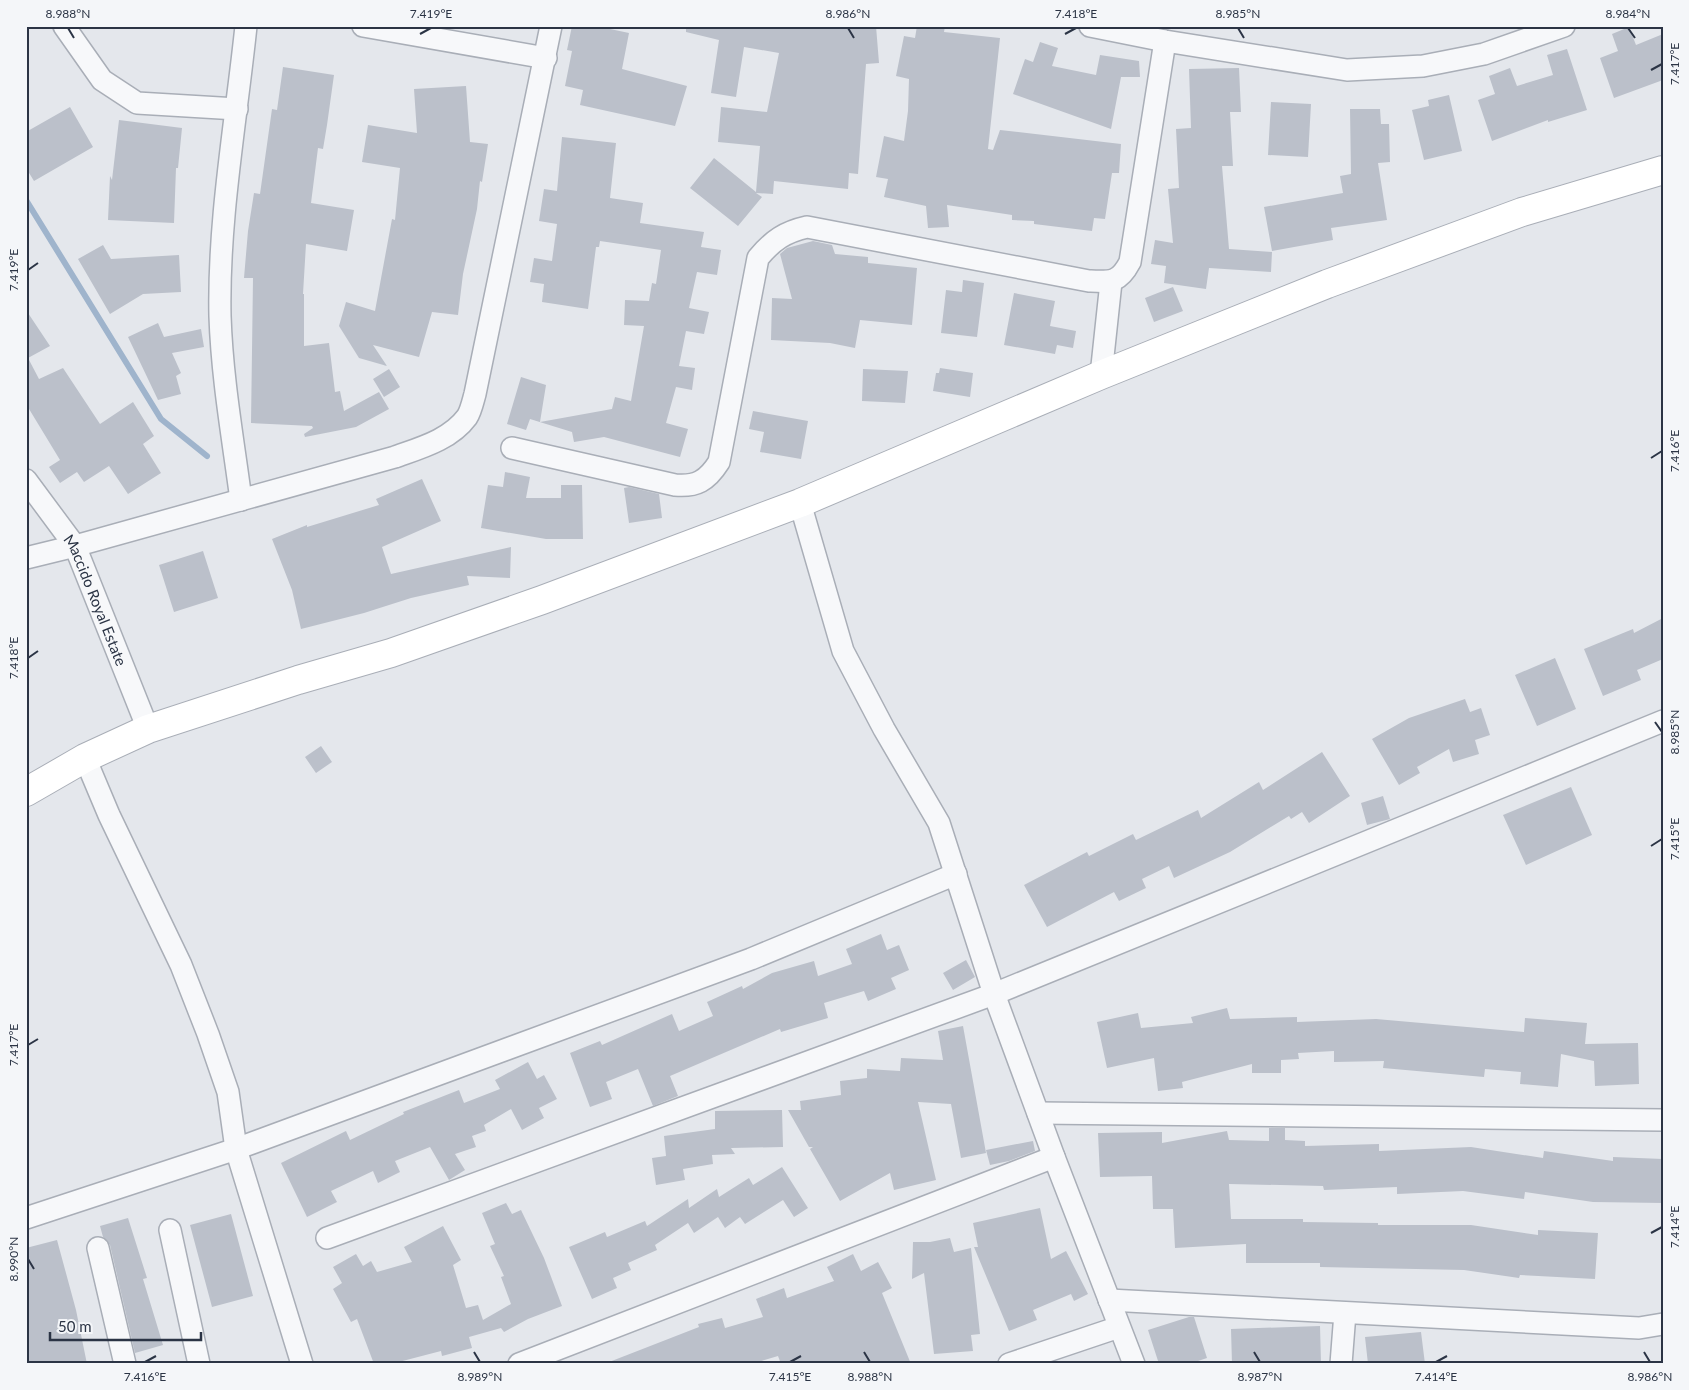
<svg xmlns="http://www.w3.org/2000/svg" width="1689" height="1390" viewBox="0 0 1689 1390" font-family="Lato,sans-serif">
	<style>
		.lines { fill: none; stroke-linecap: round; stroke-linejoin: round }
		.stream { stroke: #9fb4cc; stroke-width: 6 }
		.building { fill: #bbc0ca }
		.street-casing { stroke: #a9aeb7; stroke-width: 24 }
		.secondary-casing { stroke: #a9aeb7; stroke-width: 30 }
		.street { stroke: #f7f8fa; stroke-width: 21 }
		.secondary { stroke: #fff; stroke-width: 28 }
		.ticks { fill: none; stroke: #2b3445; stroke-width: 2 }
		.labels { text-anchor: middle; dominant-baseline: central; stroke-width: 4; stroke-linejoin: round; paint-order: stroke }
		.street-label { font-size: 15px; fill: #2b3445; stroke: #f4f6f9 }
		.neatline { fill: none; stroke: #2b3445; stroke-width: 2 }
		.ticks-label { font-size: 12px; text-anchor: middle; fill: #2b3445 }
	</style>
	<rect width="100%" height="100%" fill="#e4e7ec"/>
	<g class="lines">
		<path class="stream" d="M 26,200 L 161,419 L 207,456"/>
	</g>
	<path class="building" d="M 572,26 L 596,26 L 629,33 L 622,69 L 687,86 L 675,126 L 580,105 L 583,90 L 565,86 L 572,51 L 567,50 Z
		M 686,26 L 876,26 L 879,63 L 866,64 L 858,174 L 849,173 L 848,189 L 774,181 L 773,194 L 756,193 L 762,197 L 738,226 L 690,188 L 714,158 L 756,192 L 760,146 L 718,142 L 721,107 L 767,112 L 779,53 L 744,47 L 736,97 L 711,93 L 719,40 L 686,32 Z
		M 917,26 L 945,26 L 944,32 L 1000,38 L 988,149 L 993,150 L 1000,130 L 1121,144 L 1119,173 L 1112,173 L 1105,219 L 1094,218 L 1092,231 L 1034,224 L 1034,221 L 1012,220 L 1012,215 L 947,205 L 949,227 L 928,228 L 926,206 L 884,197 L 888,179 L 876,177 L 884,136 L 904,141 L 908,111 L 909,79 L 896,76 L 904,36 L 915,38 Z
		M 1629,27 L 1636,45 L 1663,34 L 1663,80 L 1614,98 L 1600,58 L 1618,51 L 1612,34 Z
		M 1040,42 L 1058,48 L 1052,66 L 1096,75 L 1100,55 L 1139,61 L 1140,77 L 1121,77 L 1111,129 L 1013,94 L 1025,59 L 1033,62 Z
		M 1567,49 L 1587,110 L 1548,122 L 1548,120 L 1492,141 L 1478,100 L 1495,94 L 1489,76 L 1510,68 L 1517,86 L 1553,75 L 1547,55 Z
		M 283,67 L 334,75 L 327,125 L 323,149 L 318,148 L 311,203 L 354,210 L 347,251 L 306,244 L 303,294 L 304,294 L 304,346 L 329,343 L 335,392 L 340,391 L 344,411 L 379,392 L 389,409 L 356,427 L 305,437 L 304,434 L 313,428 L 312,426 L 251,423 L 253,278 L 244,278 L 248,231 L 254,193 L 260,194 L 272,109 L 277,110 Z
		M 1239,68 L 1241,112 L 1230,112 L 1233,166 L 1222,166 L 1229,249 L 1272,252 L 1271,272 L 1209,268 L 1206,289 L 1164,283 L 1166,266 L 1151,264 L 1155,240 L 1173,243 L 1168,189 L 1179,188 L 1176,129 L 1191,128 L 1189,69 Z
		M 466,86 L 470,142 L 488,144 L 482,182 L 480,181 L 477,209 L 463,274 L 458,315 L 432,312 L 419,357 L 373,345 L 387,366 L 359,358 L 339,326 L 346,302 L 375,311 L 392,219 L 395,220 L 400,168 L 362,162 L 368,125 L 417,133 L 414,89 Z
		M 1449,95 L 1462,151 L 1424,160 L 1412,110 L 1429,106 L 1428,100 Z
		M 1271,102 L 1311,104 L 1308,157 L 1268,155 Z
		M 70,107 L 93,147 L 34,181 L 26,168 L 26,132 Z
		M 1350,109 L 1380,109 L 1381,124 L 1389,124 L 1390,162 L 1378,163 L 1387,220 L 1331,228 L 1333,240 L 1272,251 L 1264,207 L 1343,193 L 1340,176 L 1351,174 Z
		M 119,120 L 182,128 L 178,168 L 176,168 L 174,223 L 108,220 L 110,176 L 112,180 Z
		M 562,137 L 616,143 L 610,198 L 643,203 L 640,223 L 704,232 L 701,247 L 721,250 L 717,275 L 697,272 L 689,308 L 709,312 L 704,334 L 686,331 L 679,366 L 695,368 L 692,390 L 676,387 L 666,423 L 688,429 L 680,457 L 604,437 L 574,442 L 572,432 L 530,419 L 526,430 L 507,424 L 521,377 L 546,385 L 540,422 L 612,409 L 615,397 L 631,401 L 644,326 L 624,325 L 625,300 L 649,301 L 652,283 L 656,284 L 661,250 L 600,241 L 599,247 L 596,247 L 588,309 L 542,302 L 544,284 L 530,282 L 534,258 L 552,261 L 557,224 L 539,221 L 544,189 L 557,191 Z
		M 813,241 L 832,245 L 835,254 L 868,257 L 868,263 L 917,268 L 912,325 L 860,320 L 855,348 L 830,343 L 771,340 L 772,298 L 792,299 L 780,254 L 787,248 Z
		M 103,245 L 111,259 L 179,255 L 181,292 L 143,294 L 110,314 L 78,259 Z
		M 963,280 L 984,283 L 977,337 L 941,333 L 946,290 L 962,292 Z
		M 1173,287 L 1183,311 L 1154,322 L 1145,298 Z
		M 1014,293 L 1055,301 L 1050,326 L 1076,331 L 1073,348 L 1057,345 L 1055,354 L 1004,345 Z
		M 26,310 L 50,346 L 28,358 L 39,379 L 63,368 L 100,424 L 133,402 L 154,436 L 143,444 L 161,473 L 128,494 L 109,466 L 84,482 L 77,472 L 60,483 L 49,467 L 60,460 L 26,404 Z
		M 158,323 L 164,337 L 201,329 L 204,347 L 172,353 L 181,373 L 176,376 L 181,394 L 158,400 L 128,337 Z
		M 940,368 L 973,373 L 970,397 L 933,391 L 936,373 L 939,373 Z
		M 389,369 L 400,387 L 384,397 L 373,379 Z
		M 863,369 L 908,371 L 905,403 L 862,401 Z
		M 753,411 L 808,421 L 801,459 L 760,452 L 764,432 L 749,429 Z
		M 505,472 L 530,477 L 526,498 L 561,498 L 561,485 L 582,485 L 583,539 L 546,539 L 481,528 L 488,485 L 503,487 Z
		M 422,479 L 441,521 L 382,547 L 391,574 L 511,547 L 510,578 L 467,576 L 469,585 L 411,598 L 364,613 L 301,629 L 292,590 L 272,539 L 307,525 L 307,527 L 379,505 L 376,499 Z
		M 629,487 L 659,494 L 662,518 L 629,523 L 624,488 Z
		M 203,551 L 218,598 L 174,612 L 159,565 Z
		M 1663,618 L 1663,659 L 1637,670 L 1641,680 L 1603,696 L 1584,649 L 1633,629 L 1634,633 Z
		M 1555,658 L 1576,709 L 1537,726 L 1515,675 Z
		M 1465,699 L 1470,712 L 1481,708 L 1490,735 L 1475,740 L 1479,754 L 1453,762 L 1449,749 L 1417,767 L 1420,773 L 1399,785 L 1372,739 L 1409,718 Z
		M 321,746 L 332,762 L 316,773 L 305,757 Z
		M 1322,752 L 1350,796 L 1309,823 L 1302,812 L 1291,819 L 1289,816 L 1230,852 L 1174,878 L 1169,866 L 1142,879 L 1146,888 L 1119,901 L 1114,892 L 1047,927 L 1024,885 L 1087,852 L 1089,856 L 1133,834 L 1136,840 L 1198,810 L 1201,818 L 1259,782 L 1263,790 Z
		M 1571,787 L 1592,835 L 1526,865 L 1503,815 Z
		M 1383,796 L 1390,819 L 1367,825 L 1361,803 Z
		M 881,934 L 887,950 L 899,945 L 909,970 L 891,978 L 896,989 L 868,1001 L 864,991 L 824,1003 L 828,1018 L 781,1032 L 780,1029 L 670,1076 L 678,1096 L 653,1106 L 638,1069 L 606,1082 L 612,1099 L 590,1107 L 570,1053 L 600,1041 L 602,1045 L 672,1014 L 679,1031 L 713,1016 L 707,1002 L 742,986 L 743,989 L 772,973 L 814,961 L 818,976 L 852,964 L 846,949 Z
		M 966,960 L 975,977 L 953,990 L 943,973 Z
		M 1227,1008 L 1230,1019 L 1297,1017 L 1297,1022 L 1376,1019 L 1524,1032 L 1525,1018 L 1587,1023 L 1585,1044 L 1638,1043 L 1639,1084 L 1595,1086 L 1594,1061 L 1561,1054 L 1558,1087 L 1520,1084 L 1521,1072 L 1485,1069 L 1484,1077 L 1383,1068 L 1384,1061 L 1334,1062 L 1334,1051 L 1298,1053 L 1299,1059 L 1281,1060 L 1281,1073 L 1252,1073 L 1252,1064 L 1182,1082 L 1183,1088 L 1158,1091 L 1154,1058 L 1107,1068 L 1097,1022 L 1138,1013 L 1141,1028 L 1193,1023 L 1191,1017 Z
		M 963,1026 L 986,1153 L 961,1158 L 951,1104 L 918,1102 L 936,1180 L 894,1190 L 890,1173 L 840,1201 L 810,1149 L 813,1147 L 809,1147 L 788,1110 L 801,1110 L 800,1101 L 841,1095 L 840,1081 L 867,1078 L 867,1069 L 900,1071 L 901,1058 L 943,1060 L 938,1031 Z
		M 528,1062 L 537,1079 L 544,1075 L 557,1099 L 539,1108 L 544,1118 L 522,1130 L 511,1109 L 484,1125 L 486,1131 L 472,1136 L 476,1147 L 455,1154 L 465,1170 L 449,1180 L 430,1147 L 395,1161 L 400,1172 L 378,1183 L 373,1171 L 331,1191 L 337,1202 L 307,1217 L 281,1163 L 346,1131 L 350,1140 L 404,1114 L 403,1112 L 459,1090 L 464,1103 L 500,1089 L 495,1080 Z
		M 782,1110 L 783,1147 L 731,1148 L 735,1154 L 712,1155 L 713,1164 L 683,1169 L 685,1180 L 656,1185 L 652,1158 L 666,1156 L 664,1136 L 715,1129 L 715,1111 Z
		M 1269,1128 L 1285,1128 L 1285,1140 L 1305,1141 L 1305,1146 L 1379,1144 L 1379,1151 L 1471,1147 L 1543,1158 L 1544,1151 L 1613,1161 L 1613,1157 L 1663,1159 L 1663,1203 L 1593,1202 L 1525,1192 L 1524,1199 L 1463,1191 L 1397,1194 L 1397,1187 L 1324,1190 L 1323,1186 L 1229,1184 L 1231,1219 L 1303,1219 L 1303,1222 L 1378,1223 L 1378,1225 L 1471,1225 L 1538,1235 L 1538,1230 L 1598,1233 L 1595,1279 L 1520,1275 L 1519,1278 L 1464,1270 L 1320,1267 L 1320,1263 L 1246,1263 L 1246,1244 L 1175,1248 L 1173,1209 L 1153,1209 L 1152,1176 L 1100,1177 L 1098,1133 L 1162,1132 L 1162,1143 L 1227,1131 L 1229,1140 L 1269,1141 Z
		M 1033,1141 L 1035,1151 L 1009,1161 L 990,1165 L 986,1150 Z
		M 782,1167 L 808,1208 L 794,1217 L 783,1200 L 745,1224 L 740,1217 L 725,1228 L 718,1217 L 694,1233 L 688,1223 L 655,1245 L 657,1250 L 628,1263 L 631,1270 L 613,1278 L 617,1288 L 592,1299 L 569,1247 L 605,1232 L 607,1237 L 645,1221 L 647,1226 L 688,1199 L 689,1208 L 717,1189 L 719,1197 L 749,1178 L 753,1185 Z
		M 506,1203 L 512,1214 L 521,1210 L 544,1258 L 562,1306 L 528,1319 L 504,1332 L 501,1328 L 469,1337 L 472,1348 L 442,1356 L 441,1351 L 391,1364 L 374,1364 L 357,1319 L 351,1322 L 333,1289 L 342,1283 L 333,1267 L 356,1254 L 363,1266 L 371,1261 L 377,1272 L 412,1262 L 404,1247 L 443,1226 L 461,1260 L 453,1265 L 466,1308 L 478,1305 L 483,1320 L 511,1304 L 501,1277 L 504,1276 L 490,1246 L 495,1244 L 482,1213 Z
		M 1040,1208 L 1051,1259 L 1066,1251 L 1088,1294 L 1074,1301 L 1071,1294 L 1033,1310 L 1037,1320 L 1009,1331 L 974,1247 L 978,1247 L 973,1223 Z
		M 231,1214 L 253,1296 L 212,1307 L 190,1225 Z
		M 128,1218 L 147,1278 L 143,1279 L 163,1345 L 135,1353 L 110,1245 L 103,1237 L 100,1226 Z
		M 950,1238 L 954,1252 L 971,1248 L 980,1334 L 971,1335 L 973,1351 L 934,1354 L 924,1273 L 912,1279 L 913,1242 L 930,1242 Z
		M 57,1240 L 76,1310 L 87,1364 L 26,1364 L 26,1248 Z
		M 853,1254 L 861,1271 L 878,1262 L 892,1288 L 882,1293 L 911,1364 L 781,1364 L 778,1356 L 751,1364 L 604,1364 L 699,1327 L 698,1324 L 722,1318 L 725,1328 L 763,1317 L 756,1299 L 784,1288 L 787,1298 L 834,1281 L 827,1267 Z
		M 1189,1317 L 1194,1317 L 1207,1358 L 1189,1364 L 1159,1364 L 1148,1330 Z
		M 1320,1326 L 1321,1364 L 1232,1364 L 1231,1329 Z
		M 1421,1332 L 1425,1364 L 1368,1364 L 1365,1337 Z"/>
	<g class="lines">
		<g class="street-casing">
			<g id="street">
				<path d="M 64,26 L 102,80 L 137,103 L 237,109"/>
				<path d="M 363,26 L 546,58"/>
				<path d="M 1090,26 L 1165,41 L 1347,70 L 1423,66 L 1484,54 L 1564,26"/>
				<path d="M 1101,375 L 1111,282"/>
				<path d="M 512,448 L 675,485 C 696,487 707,481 719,462 L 758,258 C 773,240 785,232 807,227 L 1089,281 C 1111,282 1119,283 1130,262 L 1165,41"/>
				<path id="s1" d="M 26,480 L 75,546 L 148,729"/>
				<path d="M 241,500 C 233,439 222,378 220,316 C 218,220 236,122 246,26"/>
				<path d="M 800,503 L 843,651 L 884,729 L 939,823 L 994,994 L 1054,1157 L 1134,1364"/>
				<path d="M 26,558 L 75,546 L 395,457 C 420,448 450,440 467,417 C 471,411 473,401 475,394 L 551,26"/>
				<path d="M 85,758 L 109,815 L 181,965 L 208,1034 L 228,1092 L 236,1149 L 302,1364"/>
				<path d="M 1038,1113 L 1663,1120"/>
				<path d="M 26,1218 L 236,1149 L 751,959 L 956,874"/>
				<path d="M 170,1230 L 199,1364"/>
				<path d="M 327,1238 L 994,994 L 1663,721"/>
				<path d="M 98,1248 L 125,1364"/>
				<path d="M 1109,1300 L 1639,1328 L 1663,1324"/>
				<path d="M 519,1364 L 1054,1157"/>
				<path d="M 1009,1364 L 1119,1327"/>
				<path d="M 1341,1364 L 1345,1313"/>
			</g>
		</g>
		<g class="secondary-casing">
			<path id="secondary" d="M 26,792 L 85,758 L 148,729 L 298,680 L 391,653 L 542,600 L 800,503 L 1101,375 L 1327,284 L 1522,212 L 1663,170"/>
		</g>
		<use href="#street" class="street"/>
		<use href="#secondary" class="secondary"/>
	</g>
	<path class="ticks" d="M 68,28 L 74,38M 848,28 L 854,38M 1238,28 L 1244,38M 1628,28 L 1635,38M 420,34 L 431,28M 1065,34 L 1076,28M 1651,70 L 1662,64M 28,270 L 38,263M 1651,458 L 1662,451M 28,658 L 38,651M 1655,722 L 1662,732M 1651,846 L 1662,839M 28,1045 L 38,1039M 1651,1233 L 1662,1227M 28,1259 L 34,1269M 474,1352 L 480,1362M 864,1352 L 870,1362M 1254,1352 L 1260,1362M 1644,1352 L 1650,1362M 145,1362 L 156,1356M 790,1362 L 801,1356M 1436,1362 L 1447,1356"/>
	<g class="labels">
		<g class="street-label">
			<text stroke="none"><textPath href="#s1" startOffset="140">Maccido Royal Estate</textPath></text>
		</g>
	</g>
	<rect width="1689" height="1390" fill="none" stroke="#f4f6f9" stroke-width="55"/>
	<path d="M50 1332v8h151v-8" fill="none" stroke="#2b3445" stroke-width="2.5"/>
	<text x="58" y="1332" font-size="15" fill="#2b3445" stroke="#f4f6f9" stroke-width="4" paint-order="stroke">50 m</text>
	<rect x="28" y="28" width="1634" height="1334" class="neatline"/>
	<g class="ticks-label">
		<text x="68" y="18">8.988°N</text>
		<text x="431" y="18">7.419°E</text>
		<text x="848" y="18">8.986°N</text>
		<text x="1076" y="18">7.418°E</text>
		<text x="1238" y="18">8.985°N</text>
		<text x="1628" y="18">8.984°N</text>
		<text transform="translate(1675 64) rotate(-90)" y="4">7.417°E</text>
		<text transform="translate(14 270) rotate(-90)" y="4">7.419°E</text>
		<text transform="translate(1675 451) rotate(-90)" y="4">7.416°E</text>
		<text transform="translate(14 658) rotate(-90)" y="4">7.418°E</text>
		<text transform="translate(1675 732) rotate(-90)" y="4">8.985°N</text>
		<text transform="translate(1675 839) rotate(-90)" y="4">7.415°E</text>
		<text transform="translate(14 1045) rotate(-90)" y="4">7.417°E</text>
		<text transform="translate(1675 1227) rotate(-90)" y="4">7.414°E</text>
		<text transform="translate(14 1259) rotate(-90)" y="4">8.990°N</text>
		<text x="145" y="1381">7.416°E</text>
		<text x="480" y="1381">8.989°N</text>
		<text x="790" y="1381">7.415°E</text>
		<text x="870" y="1381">8.988°N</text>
		<text x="1260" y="1381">8.987°N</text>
		<text x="1436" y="1381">7.414°E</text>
		<text x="1650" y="1381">8.986°N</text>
	</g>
</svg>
